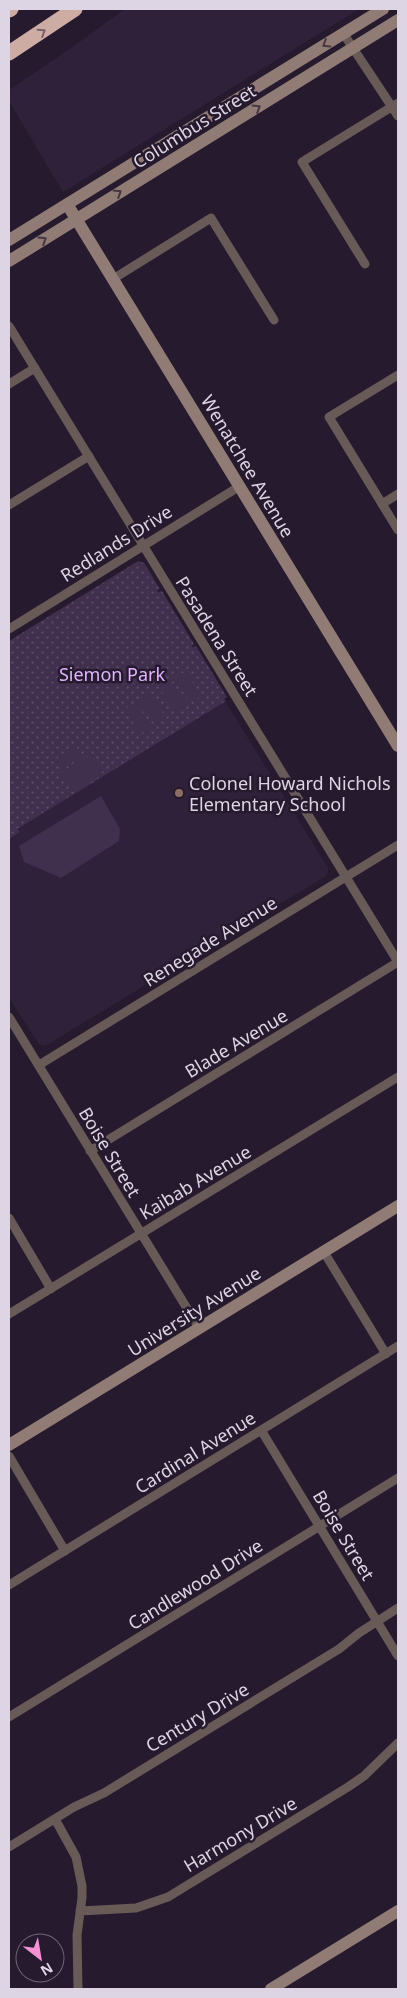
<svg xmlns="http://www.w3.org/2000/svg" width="407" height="1998" viewBox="0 0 407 1998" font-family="'Noto Sans',sans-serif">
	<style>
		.built { fill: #30213b }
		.grass { fill: url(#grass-dots) }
		.pitch { fill: #412f4e }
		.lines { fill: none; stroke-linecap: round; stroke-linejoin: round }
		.street { stroke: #685a57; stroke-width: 9 }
		.secondary { stroke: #907b75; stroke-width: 12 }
		.highway { stroke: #cdaca3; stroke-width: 15 }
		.oneway { stroke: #7a6368 }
		.oneway2 { stroke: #463743 }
		.education-dot { fill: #8d6e63; stroke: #261a2e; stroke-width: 2 }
		.labels { text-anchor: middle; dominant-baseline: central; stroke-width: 5; stroke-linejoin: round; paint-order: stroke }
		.street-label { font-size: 18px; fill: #ddd5e3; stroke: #261a2e }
		.park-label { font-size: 18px; fill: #e0b5fe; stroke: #261a2e }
		.poi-label { font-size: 18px; fill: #ddd5e3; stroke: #261a2e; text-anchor: start }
	</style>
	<defs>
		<pattern id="grass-dots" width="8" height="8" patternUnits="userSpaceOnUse" patternTransform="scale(1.25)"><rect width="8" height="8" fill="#412f4e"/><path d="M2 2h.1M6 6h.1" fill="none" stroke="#5c4c67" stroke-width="1.8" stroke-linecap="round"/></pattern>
	</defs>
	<rect width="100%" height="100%" fill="#261a2e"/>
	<path class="built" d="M 125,9 L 359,9 L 63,192 L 9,101 L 9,90 L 71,48 Z
		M 143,568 L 328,868 L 328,872 L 326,876 L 45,1046 L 39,1044 L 9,998 L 9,834 Z"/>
	<path class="grass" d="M 138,561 L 144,563 L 160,589 L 157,590 L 158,592 L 162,591 L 194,644 L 192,646 L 192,647 L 196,646 L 227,697 L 224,699 L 226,701 L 17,829 L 20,832 L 9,839 L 9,641 Z"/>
	<path class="pitch" d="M 186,671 L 201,696 L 190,703 L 175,678 Z
		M 170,680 L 186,705 L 174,712 L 159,687 Z
		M 150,693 L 166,718 L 155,725 L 139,700 Z
		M 136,702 L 151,727 L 140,734 L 125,709 Z
		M 76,746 L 82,756 L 63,768 L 57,758 Z
		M 91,755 L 103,774 L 74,792 L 71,791 L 60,773 Z
		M 101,796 L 120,829 L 119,841 L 61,878 L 24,862 L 19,846 Z"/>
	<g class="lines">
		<path class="street" d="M 343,33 L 398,116
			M 365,264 L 302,162 L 398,103
			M 113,279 L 211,218 L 274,320
			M 9,326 L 398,962
			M 398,375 L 329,417 L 398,530
			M 9,384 L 35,368
			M 382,504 L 398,494
			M 9,505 L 89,456
			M 9,629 L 240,486
			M 9,1017 L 199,1328
			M 39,1065 L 398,845
			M 90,1151 L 398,962
			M 9,1218 L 51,1289
			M 324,1252 L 386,1354
			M 9,1314 L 398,1077
			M 261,1430 L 398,1656
			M 9,1456 L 65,1551
			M 9,1585 L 398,1346
			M 9,1717 L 398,1478
			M 55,1819 L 76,1857 L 82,1886 L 82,1898 L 77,1935 L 78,1989
			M 9,1847 L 74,1807 L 104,1793 L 339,1649 L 359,1633 L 398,1608
			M 80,1911 L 136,1908 L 168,1897 L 348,1787 L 364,1776 L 398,1743"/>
		<path class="secondary" d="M 67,204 L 398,746
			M 9,240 L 383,9
			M 9,261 L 398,20
			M 9,1445 L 398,1206
			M 271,1989 L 398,1911"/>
		<path class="highway" d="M 9,10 L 11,9
			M 9,53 L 75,9"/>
	</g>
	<defs><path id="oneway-chevron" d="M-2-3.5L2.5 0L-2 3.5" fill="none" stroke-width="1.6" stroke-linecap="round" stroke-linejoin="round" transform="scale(1.25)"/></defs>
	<use class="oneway" href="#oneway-chevron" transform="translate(42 32) rotate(-33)"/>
	<g class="oneway2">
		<use href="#oneway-chevron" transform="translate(326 44) rotate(148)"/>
		<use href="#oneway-chevron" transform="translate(257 108) rotate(-32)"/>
		<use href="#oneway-chevron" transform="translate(118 193) rotate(-32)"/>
		<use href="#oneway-chevron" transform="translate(43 240) rotate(-32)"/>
	</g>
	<circle class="education-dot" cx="179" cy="793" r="5"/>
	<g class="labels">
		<g class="street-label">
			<text transform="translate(194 126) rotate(-32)">Columbus Street</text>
			<text transform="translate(248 466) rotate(59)">Wenatchee Avenue</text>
			<text transform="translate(116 543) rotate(-32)">Redlands Drive</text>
			<text transform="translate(217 636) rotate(58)">Pasadena Street</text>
			<text transform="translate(210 941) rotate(-32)">Renegade Avenue</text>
			<text transform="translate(236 1043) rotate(-31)">Blade Avenue</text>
			<text transform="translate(110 1152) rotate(59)">Boise Street</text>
			<text transform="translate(195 1182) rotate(-31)">Kaibab Avenue</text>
			<text transform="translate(194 1311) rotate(-32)">University Avenue</text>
			<text transform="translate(195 1452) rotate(-32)">Cardinal Avenue</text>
			<text transform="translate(344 1535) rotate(59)">Boise Street</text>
			<text transform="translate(195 1584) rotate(-32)">Candlewood Drive</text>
			<text transform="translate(197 1717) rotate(-31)">Century Drive</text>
			<text transform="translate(240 1834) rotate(-31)">Harmony Drive</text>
		</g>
		<g class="park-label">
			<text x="112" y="674">Siemon Park</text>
		</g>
		<g class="poi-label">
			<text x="189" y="783">Colonel Howard Nichols<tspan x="189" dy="21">Elementary School</tspan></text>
		</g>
	</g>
	<rect width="407" height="1998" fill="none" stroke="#ddd5e3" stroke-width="20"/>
	<g transform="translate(40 1958) rotate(149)"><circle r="24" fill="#261a2e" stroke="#6f6576"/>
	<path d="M0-4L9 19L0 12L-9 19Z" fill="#f491d3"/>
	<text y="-8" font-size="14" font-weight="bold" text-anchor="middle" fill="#ddd5e3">N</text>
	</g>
</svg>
